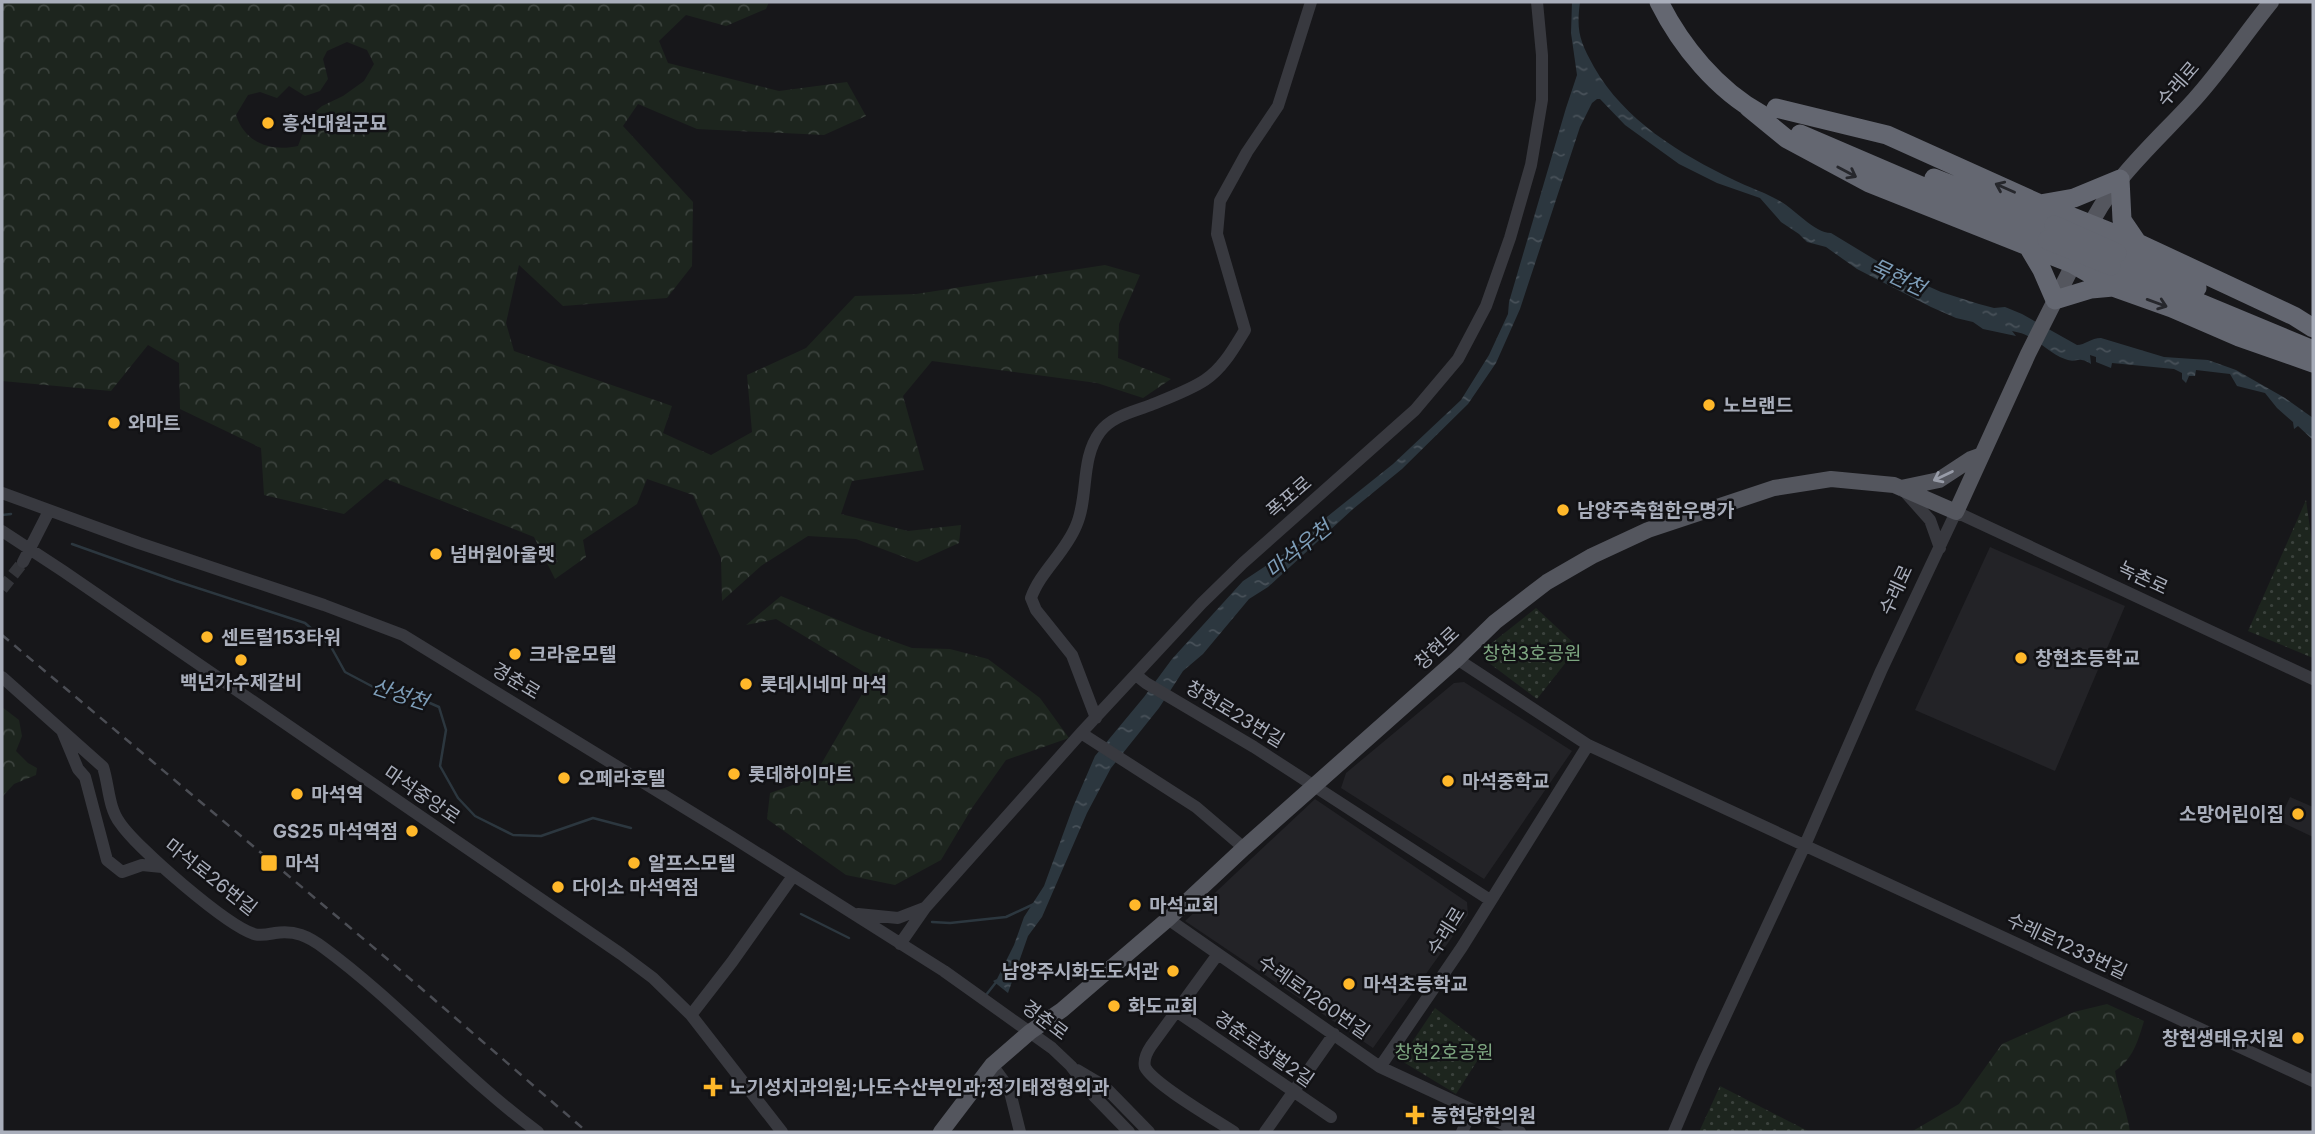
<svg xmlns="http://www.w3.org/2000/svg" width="2315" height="1134" viewBox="0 0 2315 1134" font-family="Inter,'Noto Sans KR',sans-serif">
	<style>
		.built { fill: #232327 }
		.grass { fill: url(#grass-dots) }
		.forest { fill: url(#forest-crowns); fill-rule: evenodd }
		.water { fill: url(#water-ripples) }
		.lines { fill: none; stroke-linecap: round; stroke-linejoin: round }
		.stream { stroke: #2c373f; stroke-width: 2.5 }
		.minor-tunnel { stroke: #34353a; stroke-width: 12; stroke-dasharray: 12 6; stroke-linecap: butt }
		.minor { stroke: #38393f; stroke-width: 12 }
		.major { stroke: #54565e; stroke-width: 16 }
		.highway { stroke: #646771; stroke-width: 19 }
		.rail { stroke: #4b4d54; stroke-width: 2.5; stroke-dasharray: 9 7; stroke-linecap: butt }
		.highway-bridge { stroke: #646771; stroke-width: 19 }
		.oneway { stroke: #26272c }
		.oneway2 { stroke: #989ca8 }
		.poi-dot { fill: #ffb82a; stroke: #121215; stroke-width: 2.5 }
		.labels { text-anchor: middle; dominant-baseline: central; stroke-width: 5; stroke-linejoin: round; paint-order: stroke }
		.street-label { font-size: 19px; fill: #a9aebb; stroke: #121215 }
		.poi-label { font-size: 19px; font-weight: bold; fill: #a9aebb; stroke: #121215; text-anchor: start }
		.park-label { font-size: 19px; fill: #7ea781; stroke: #121215 }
		.water-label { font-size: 21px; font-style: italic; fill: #7d9db8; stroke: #121215 }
	</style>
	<defs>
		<pattern id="grass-dots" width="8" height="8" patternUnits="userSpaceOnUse" patternTransform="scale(1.75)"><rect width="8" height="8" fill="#1d251e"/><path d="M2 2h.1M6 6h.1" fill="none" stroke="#3b423d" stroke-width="1.8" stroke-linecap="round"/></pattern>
		<pattern id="forest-crowns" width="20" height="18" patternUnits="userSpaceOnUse" patternTransform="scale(1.75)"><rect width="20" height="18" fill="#1d251e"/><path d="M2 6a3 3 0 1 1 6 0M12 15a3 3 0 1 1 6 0" fill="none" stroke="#3b423d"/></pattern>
		<pattern id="water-ripples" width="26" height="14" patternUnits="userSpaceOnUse" patternTransform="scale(1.75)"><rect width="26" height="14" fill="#2c373f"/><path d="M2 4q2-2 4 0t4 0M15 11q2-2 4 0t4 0" fill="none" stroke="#485159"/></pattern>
	</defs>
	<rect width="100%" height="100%" fill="#17171a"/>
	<path class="built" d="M 1990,547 L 2125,606 L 2055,771 L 1915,710 Z
		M 1464,682 L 1572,751 L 1484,879 L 1341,788 L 1346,773 L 1454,683 Z
		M 2290,797 L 2313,807 L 2313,837 L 2279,821 Z
		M 1315,799 L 1467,902 L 1468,915 L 1373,1048 L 1185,921 Z"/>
	<path class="grass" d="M 2306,500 L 2313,549 L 2313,658 L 2248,631 Z
		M 1536,608 L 1578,647 L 1537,699 L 1485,660 L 1488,646 Z
		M 1435,1008 L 1486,1047 L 1456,1094 L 1400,1060 Z
		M 1720,1086 L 1810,1132 L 1699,1132 Z"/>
	<path class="forest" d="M 2,2 L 769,2 L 766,9 L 726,26 L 686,15 L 659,41 L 668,63 L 779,91 L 847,82 L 866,116 L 824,135 L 697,129 L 638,104 L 623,126 L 693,202 L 692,266 L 667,298 L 563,306 L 519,265 L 506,323 L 514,351 L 672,406 L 663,433 L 711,455 L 752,432 L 747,375 L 806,348 L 855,296 L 916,294 L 1105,265 L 1140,275 L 1119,324 L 1118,358 L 1171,379 L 1143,398 L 1097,383 L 932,361 L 903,396 L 924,470 L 852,481 L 841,514 L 908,531 L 961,525 L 959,543 L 917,562 L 856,539 L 808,536 L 761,566 L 722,601 L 721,558 L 693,495 L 647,479 L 637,504 L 583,540 L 586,557 L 555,579 L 534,537 L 386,479 L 344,514 L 264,495 L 261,448 L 180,409 L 179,363 L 148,345 L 111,391 L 2,381 ZM 347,42 L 367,50 L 374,64 L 364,81 L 343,96 L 322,106 L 309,117 L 298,146 C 271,152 245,143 236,115 L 248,95 L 260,92 L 277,98 L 289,86 L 305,96 L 320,91 L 328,79 L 323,59 L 327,51 Z
		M 781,596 L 862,630 L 912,648 L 950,649 L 988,659 L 1040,698 L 1069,738 L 1006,760 L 972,808 L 941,860 L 895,885 L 846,875 L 767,819 L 770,793 L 813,778 L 872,677 L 776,619 L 746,625 Z
		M 2,707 L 19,720 L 22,736 L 16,751 L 28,763 L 37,768 L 36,775 L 14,784 L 2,797 Z
		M 2107,1004 L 2144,1021 C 2138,1041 2133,1059 2115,1071 C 2118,1092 2127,1110 2130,1132 L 1911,1132 L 1959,1104 L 2002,1044 L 2074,1012 Z"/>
	<path class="water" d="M 1572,2 L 1580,2 C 1576,32 1580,41 1594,67 C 1624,120 1680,154 1734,180 C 1748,187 1764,192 1778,200 C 1794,208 1814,233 1831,233 L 1892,270 L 1941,292 L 1979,304 L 1994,308 L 2005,307 L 2022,314 L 2077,345 C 2085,345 2091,338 2101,338 L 2164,357 L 2208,360 L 2236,370 L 2285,398 L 2313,418 L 2313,440 L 2298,426 L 2294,429 L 2293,422 L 2277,408 L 2265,393 L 2237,386 L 2230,374 L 2196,370 L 2195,376 L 2189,376 L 2186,383 L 2182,379 L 2182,373 L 2174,369 L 2112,363 L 2111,368 L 2096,362 L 2096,357 L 2090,355 L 2091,364 C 2077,355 2077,364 2065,359 C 2044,351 2037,335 2012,331 L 2016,336 L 1983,329 L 1973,322 L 1956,318 L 1931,307 L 1857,269 L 1826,247 L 1807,242 L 1799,234 L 1781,222 L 1760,198 L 1717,183 L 1679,164 L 1625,125 L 1600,99 L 1597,99 L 1592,103 L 1580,127 L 1520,309 L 1496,363 L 1468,404 L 1402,469 L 1353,509 L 1268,587 L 1249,599 L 1203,654 L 1183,671 L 1159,708 L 1111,768 L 1087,813 L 1042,917 L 1028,936 L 1008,993 L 993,981 L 997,979 L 1014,945 L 1024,917 L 1044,886 L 1073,807 L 1095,756 L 1144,697 L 1172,659 L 1243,581 L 1297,545 L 1323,520 L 1393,464 L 1461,400 L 1489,355 L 1508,314 L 1509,302 L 1566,108 L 1577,75 L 1571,33 Z"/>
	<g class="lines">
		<path class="stream" d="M 2,515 L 11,514
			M 72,544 L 176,581 L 305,623 L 330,645 L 345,672 L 379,690 L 423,700 L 439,707 L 446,730 L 440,766 L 458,798 L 475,816 L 513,835 L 541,836 L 593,818 L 631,828
			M 801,914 L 849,938
			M 932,922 L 950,923 L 1006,917 L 1034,904
			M 986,995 L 997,981"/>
		<path class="minor-tunnel" d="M 2,589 L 23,562"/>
		<path class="minor" d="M 2,493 L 139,543 L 324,605 L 403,635 L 732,837 L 944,971 L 1052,1048 L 1071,1066 L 1094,1096 L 1129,1132
			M 1906,493 L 1930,520 L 1940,548
			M 2,531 L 63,571 L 621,954 L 653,978 L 691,1015 L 782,1132
			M 23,562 L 49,511
			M 1457,659 L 1588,745 L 2313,1081
			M 1136,675 L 1146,683 L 1254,747 L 1490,900
			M 2,677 L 103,767 C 109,785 108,807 120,823 C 137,848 226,925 254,934 C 261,936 269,934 275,933 C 295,930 308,936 324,948 C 400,1004 462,1076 538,1132
			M 1096,718 L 1072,655 L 1036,610 L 1031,598 C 1040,572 1065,553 1076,526 C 1089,497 1080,459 1100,432 C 1112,416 1133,412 1151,405 C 1168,398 1190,390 1205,380 C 1223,368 1234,348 1245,330 L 1217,234 L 1220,201 L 1247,152 L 1278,106 L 1311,2
			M 63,733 L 78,769 L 85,777 L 107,860 L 122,872 L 142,865 L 162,867
			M 1081,733 L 1196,807 L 1244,848
			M 858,914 L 898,918 L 924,908
			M 1168,919 L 1380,1067 L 1520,1132
			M 900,944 L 925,908 L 1081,733 L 1202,603 L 1243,563 L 1415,410 L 1458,359 L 1486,306 L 1510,238 L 1531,165 L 1542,100 L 1542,55 L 1537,2
			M 1218,954 L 1151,1046 C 1147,1052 1143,1059 1145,1067 C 1153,1084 1216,1120 1234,1132
			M 1176,1011 L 1331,1117
			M 691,1015 L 732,962 L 793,876
			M 992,1065 L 1009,1088 L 1020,1132
			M 1380,1067 L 1462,947 L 1588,745
			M 1077,1070 L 1104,1086 L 1149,1132
			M 1265,1132 L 1334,1034
			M 1462,1132 L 1472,1110
			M 1674,1132 L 1702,1066 L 1805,845 L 1881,671 L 1956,512 L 2313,679"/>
		<path class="major" d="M 2086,234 C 2110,180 2156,142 2194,100 C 2222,69 2245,34 2271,2
			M 1901,488 L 1939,480 L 1971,459 L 1982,455
			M 941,1132 L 992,1065 L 1030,1032 L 1062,1010 L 1168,919 L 1244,848 L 1457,659 L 1495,622 L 1547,582 L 1592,556 L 1648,530 L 1774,488 L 1831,479 L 1894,485 L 1956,512 L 2028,354 L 2078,255"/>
		<path class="highway" d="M 1659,2 C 1681,46 1717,90 1761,114
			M 1749,108 L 1787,139 L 1869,183 L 2073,264 L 2113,287 L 2172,308 L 2239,337 L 2313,363
			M 1776,108 L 1887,135 L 2040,204 L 2138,243 L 2294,316 L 2313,328
			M 1800,134 L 2047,240
			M 1934,178 L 2054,225
			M 2040,204 L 2074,198 L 2120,179 L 2122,220 L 2137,242
			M 2029,248 L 2042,270 L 2055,300 L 2091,289 L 2113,287
			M 2117,253 L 2197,288
			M 2111,266 L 2313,350"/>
		<path class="rail" d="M 2,635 L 385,957 L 587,1132"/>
		<path class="highway-bridge" d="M 2054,225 L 2117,253
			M 2047,240 L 2111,266"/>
	</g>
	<defs><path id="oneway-shaft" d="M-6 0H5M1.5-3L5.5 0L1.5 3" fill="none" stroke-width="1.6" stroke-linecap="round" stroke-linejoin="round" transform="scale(1.75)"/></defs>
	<g class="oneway">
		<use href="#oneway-shaft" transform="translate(1847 172) rotate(28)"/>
		<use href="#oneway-shaft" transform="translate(2005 188) rotate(-156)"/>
		<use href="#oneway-shaft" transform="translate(2157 303) rotate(20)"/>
	</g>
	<use class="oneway2" href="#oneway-shaft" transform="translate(1943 476) rotate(154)"/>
	<g class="poi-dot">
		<circle cx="268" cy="123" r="7"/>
		<circle cx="1709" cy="405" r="7"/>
		<circle cx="114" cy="423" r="7"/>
		<circle cx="1563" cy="510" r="7"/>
		<circle cx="436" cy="554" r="7"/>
		<circle cx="207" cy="637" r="7"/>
		<circle cx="515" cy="654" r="7"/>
		<circle cx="2021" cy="658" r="7"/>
		<circle cx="241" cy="660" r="7"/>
		<circle cx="746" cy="684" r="7"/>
		<circle cx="734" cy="774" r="7"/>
		<circle cx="564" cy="778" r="7"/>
		<circle cx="1448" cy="781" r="7"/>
		<circle cx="297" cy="794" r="7"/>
		<circle cx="2298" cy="814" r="7"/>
		<circle cx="412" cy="831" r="7"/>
		<rect x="260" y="854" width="18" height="18" rx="3.5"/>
		<circle cx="634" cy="863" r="7"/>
		<circle cx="558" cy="887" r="7"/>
		<circle cx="1135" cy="905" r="7"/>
		<circle cx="1173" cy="971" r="7"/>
		<circle cx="1349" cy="984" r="7"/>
		<circle cx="1114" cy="1006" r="7"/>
		<circle cx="2298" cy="1038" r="7"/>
		<path d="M709.5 1076.5h7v7h7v7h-7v7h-7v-7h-7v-7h7z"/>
		<path d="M1411.5 1104.5h7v7h7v7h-7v7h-7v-7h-7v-7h7z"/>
	</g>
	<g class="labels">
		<g class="street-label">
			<text transform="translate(2178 84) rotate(-49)">수레로</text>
			<text transform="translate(1289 497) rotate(-41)">폭포로</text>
			<text transform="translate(2143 578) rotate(25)">녹촌로</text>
			<text transform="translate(1896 590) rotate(-65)">수레로</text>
			<text transform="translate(1437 648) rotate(-43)">창현로</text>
			<text transform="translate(516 681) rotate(31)">경춘로</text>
			<text transform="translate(1235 714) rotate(31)">창현로23번길</text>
			<text transform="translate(422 795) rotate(34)">마석중앙로</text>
			<text transform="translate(211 877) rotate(38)">마석로26번길</text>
			<text transform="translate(1446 931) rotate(-58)">수레로</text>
			<text transform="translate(2067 946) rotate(25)">수레로1233번길</text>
			<text transform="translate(1314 997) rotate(35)">수레로1260번길</text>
			<text transform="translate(1045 1020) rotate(37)">경춘로</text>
			<text transform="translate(1264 1049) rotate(35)">경춘로창벌2길</text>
		</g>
		<g class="poi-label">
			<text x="282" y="123">흥선대원군묘</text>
			<text x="1723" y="405">노브랜드</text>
			<text x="128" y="423">와마트</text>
			<text x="1577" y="510">남양주축협한우명가</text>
			<text x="450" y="554">넘버원아울렛</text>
			<text x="221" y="637">센트럴153타워</text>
			<text x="529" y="654">크라운모텔</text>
			<text x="2035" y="658">창현초등학교</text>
			<text x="241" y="682" text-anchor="middle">백년가수제갈비</text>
			<text x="760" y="684">롯데시네마 마석</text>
			<text x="748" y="774">롯데하이마트</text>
			<text x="578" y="778">오페라호텔</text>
			<text x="1462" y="781">마석중학교</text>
			<text x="311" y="794">마석역</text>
			<text x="2284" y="814" text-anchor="end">소망어린이집</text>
			<text x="398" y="831" text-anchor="end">GS25 마석역점</text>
			<text x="285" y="863">마석</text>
			<text x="648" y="863">알프스모텔</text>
			<text x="572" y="887">다이소 마석역점</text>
			<text x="1149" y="905">마석교회</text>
			<text x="1159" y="971" text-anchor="end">남양주시화도도서관</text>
			<text x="1363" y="984">마석초등학교</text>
			<text x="1128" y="1006">화도교회</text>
			<text x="2284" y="1038" text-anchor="end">창현생태유치원</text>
			<text x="729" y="1087">노기성치과의원;나도수산부인과;정기태정형외과</text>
			<text x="1431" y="1115">동현당한의원</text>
		</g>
		<g class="park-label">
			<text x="1532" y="653">창현3호공원</text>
			<text x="1444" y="1052">창현2호공원</text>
		</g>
		<g class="water-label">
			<text transform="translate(1898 277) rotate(25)">묵현천</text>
			<text transform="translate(1298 549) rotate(-39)">마석우천</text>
			<text transform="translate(400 694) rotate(18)">산성천</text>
		</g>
	</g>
	<rect width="2315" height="1134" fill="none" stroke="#a9aebb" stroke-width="7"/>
</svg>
